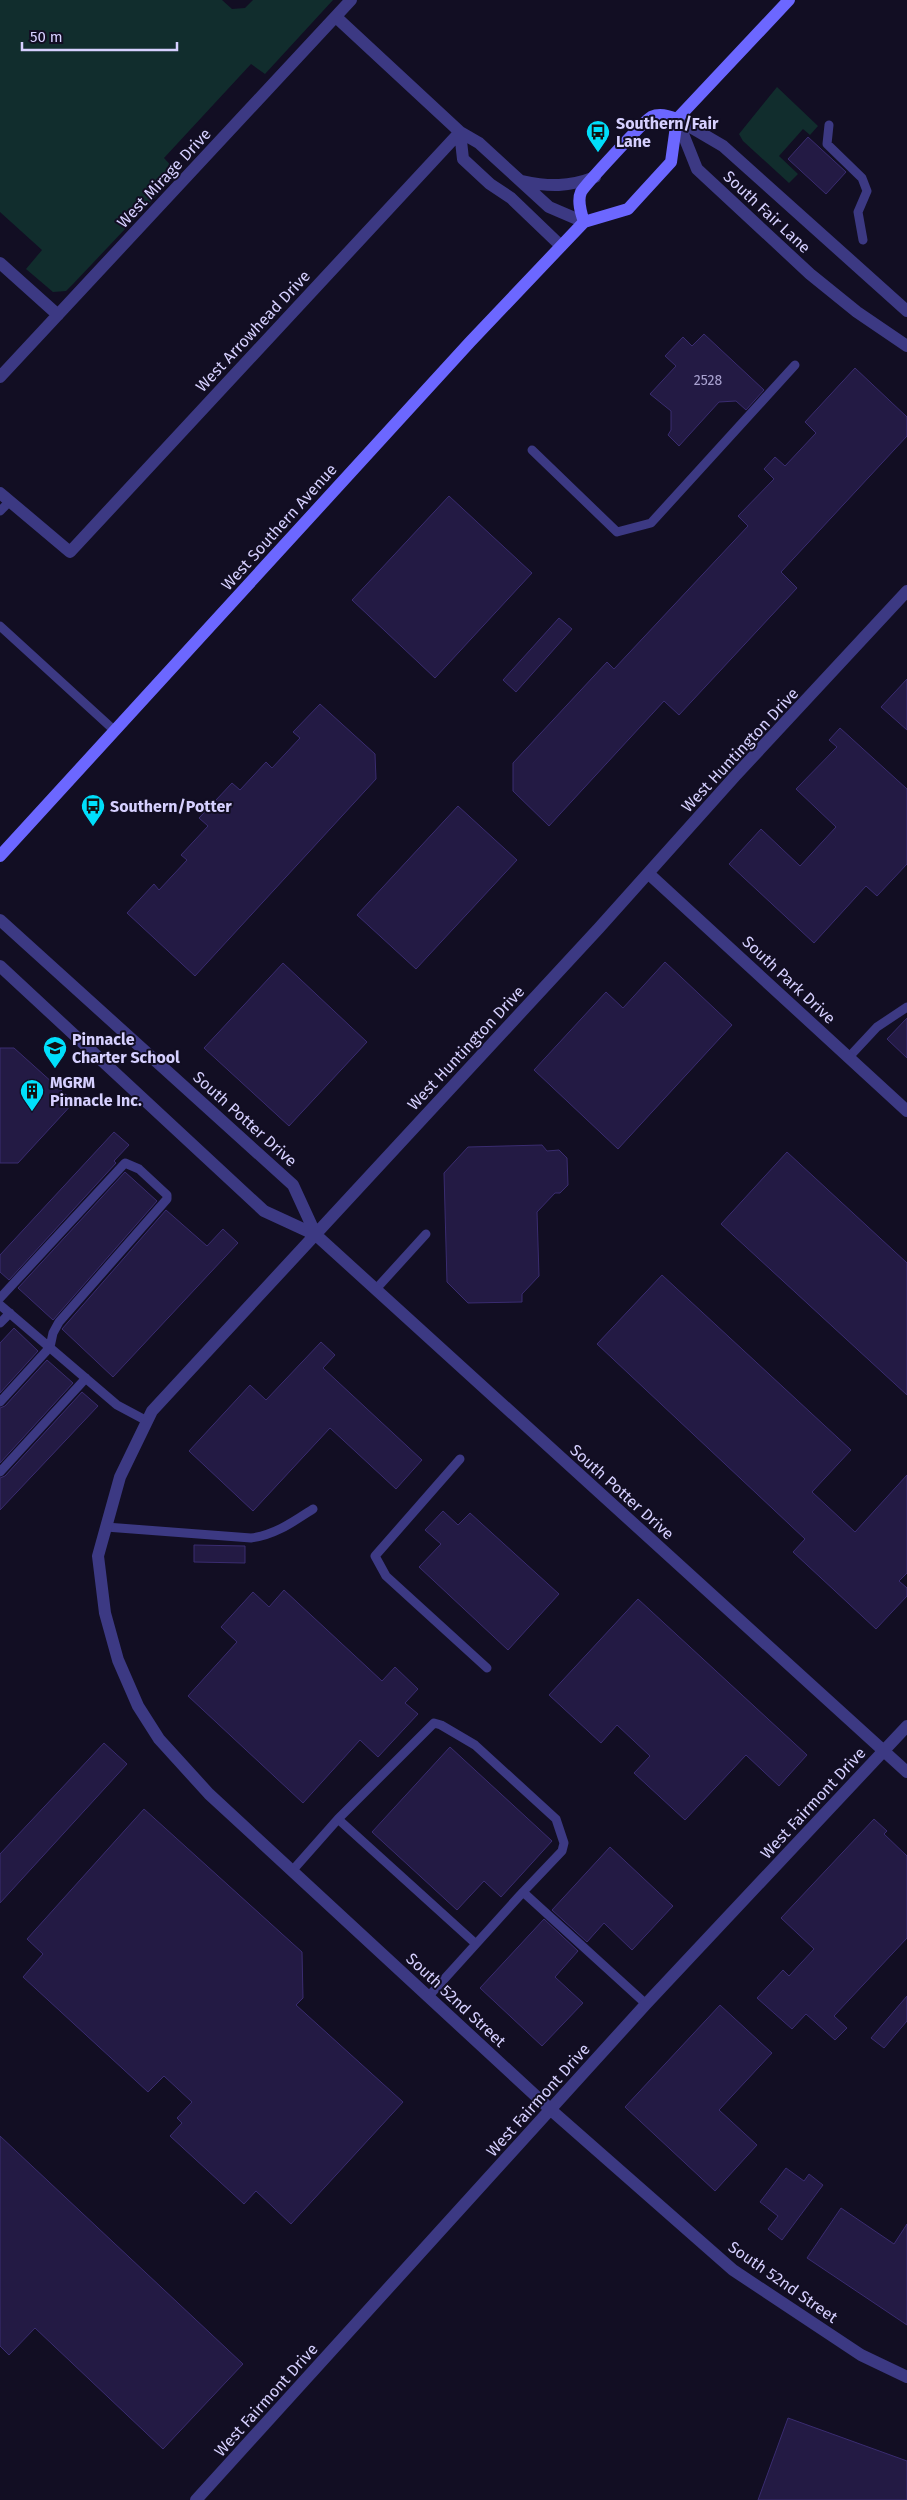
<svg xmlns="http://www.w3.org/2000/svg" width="907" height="2500" viewBox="0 0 907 2500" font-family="'Fira Sans',sans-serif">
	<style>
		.green { fill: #112d2d }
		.building { fill: #231a44; stroke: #3a2c70 }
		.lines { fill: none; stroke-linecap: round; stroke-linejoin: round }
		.lane { stroke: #3c3983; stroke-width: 9 }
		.street { stroke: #3c3983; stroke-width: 12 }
		.secondary { stroke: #6c67ff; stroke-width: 12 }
		.labels { text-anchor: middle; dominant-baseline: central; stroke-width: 4; stroke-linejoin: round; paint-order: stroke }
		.number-label { font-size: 14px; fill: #a9a2d0 }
		.poi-label { font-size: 16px; font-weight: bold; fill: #d6d0ff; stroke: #120e23; text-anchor: start }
		.street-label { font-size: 16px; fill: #d6d0ff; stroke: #120e23 }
	</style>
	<rect width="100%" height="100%" fill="#120e23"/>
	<path class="green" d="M 0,0 L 222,0 L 232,9 L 245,8 L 253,0 L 333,0 L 265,74 L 251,64 L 164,158 L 178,173 L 74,283 L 66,291 L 53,292 L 26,269 L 42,250 L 0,212 Z
		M 777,87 L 818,126 L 810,135 L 803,129 L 779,156 L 798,174 L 789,183 L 743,141 L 739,134 Z"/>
	<path class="building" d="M 808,137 L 846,172 L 826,194 L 788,159 Z
		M 704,334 L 764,390 L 746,410 L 736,401 L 719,402 L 679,446 L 668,435 L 671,430 L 671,411 L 650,394 L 676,366 L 665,356 L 683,337 L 692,346 Z
		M 855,368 L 907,417 L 907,436 L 781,572 L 797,588 L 679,715 L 664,701 L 549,826 L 513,791 L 513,763 L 607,662 L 614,669 L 748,526 L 738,516 L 774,479 L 764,469 L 775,457 L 785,466 L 816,433 L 805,422 Z
		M 449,496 L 532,573 L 435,678 L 352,600 Z
		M 559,618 L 572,629 L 516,692 L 503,680 Z
		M 907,679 L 907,730 L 881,707 Z
		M 320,704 L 375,754 L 376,779 L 195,976 L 127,913 L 154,884 L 159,890 L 187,860 L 181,855 L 208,826 L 199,818 L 232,783 L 240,790 L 266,762 L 272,768 L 300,738 L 293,732 Z
		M 840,728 L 907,789 L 907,864 L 877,896 L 866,886 L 814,943 L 729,864 L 761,829 L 800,866 L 836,827 L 796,789 L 837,747 L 829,740 Z
		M 458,806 L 517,860 L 416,969 L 357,915 Z
		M 665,962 L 732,1025 L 618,1149 L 534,1070 L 606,992 L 623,1008 Z
		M 283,963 L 367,1042 L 289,1126 L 204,1048 Z
		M 907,1018 L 907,1058 L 887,1039 Z
		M 0,1048 L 14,1048 L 74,1102 L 18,1163 L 0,1163 Z
		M 114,1132 L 129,1145 L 114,1161 L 116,1163 L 9,1280 L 0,1272 L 0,1255 Z
		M 542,1145 L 547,1151 L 559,1150 L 567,1158 L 568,1185 L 560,1193 L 555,1193 L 537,1212 L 539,1276 L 522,1294 L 522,1302 L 468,1303 L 447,1282 L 444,1173 L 468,1147 Z
		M 787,1152 L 907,1263 L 907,1395 L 721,1224 Z
		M 125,1172 L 157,1201 L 53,1320 L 18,1288 Z
		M 166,1210 L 207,1246 L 223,1229 L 238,1243 L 113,1377 L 62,1329 Z
		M 662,1275 L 851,1450 L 812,1492 L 855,1532 L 907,1475 L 907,1573 L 899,1581 L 907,1588 L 907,1596 L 876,1629 L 793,1552 L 805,1539 L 597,1344 Z
		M 14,1328 L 38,1351 L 0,1393 L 0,1343 Z
		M 321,1342 L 335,1355 L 323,1368 L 422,1460 L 396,1489 L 330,1428 L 253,1511 L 189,1451 L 250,1385 L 266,1400 Z
		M 47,1360 L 73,1383 L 0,1463 L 0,1408 L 5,1406 Z
		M 82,1392 L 98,1406 L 0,1510 L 0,1478 L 5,1476 Z
		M 443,1511 L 458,1525 L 470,1513 L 559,1594 L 508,1650 L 419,1567 L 441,1544 L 425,1530 Z
		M 194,1545 L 245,1546 L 245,1563 L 194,1562 Z
		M 284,1590 L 382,1681 L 395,1667 L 418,1689 L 405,1703 L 418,1714 L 378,1757 L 360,1740 L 303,1803 L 188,1696 L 237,1642 L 221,1627 L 253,1592 L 269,1607 Z
		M 638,1599 L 807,1755 L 779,1786 L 746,1755 L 685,1820 L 634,1773 L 650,1756 L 617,1725 L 601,1743 L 549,1695 Z
		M 104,1743 L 127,1764 L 0,1903 L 0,1854 Z
		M 450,1747 L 552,1841 L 501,1897 L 484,1881 L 457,1910 L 372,1832 Z
		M 144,1809 L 302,1952 L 303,1998 L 296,2005 L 403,2102 L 291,2224 L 256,2191 L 244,2204 L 170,2136 L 182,2123 L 177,2118 L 192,2102 L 164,2076 L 148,2092 L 23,1977 L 43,1954 L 27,1939 Z
		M 874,1819 L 887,1831 L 884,1834 L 907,1856 L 907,1938 L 834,2016 L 847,2028 L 835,2040 L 806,2014 L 792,2029 L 757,1998 L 783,1970 L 789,1976 L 814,1949 L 781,1918 Z
		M 610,1847 L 673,1906 L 632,1950 L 604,1923 L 587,1942 L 552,1910 Z
		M 544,1919 L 578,1951 L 555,1977 L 583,2003 L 542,2046 L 480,1988 Z
		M 907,1996 L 907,2021 L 884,2048 L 871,2038 Z
		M 720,2005 L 772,2053 L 719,2110 L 757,2145 L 715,2191 L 625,2107 Z
		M 0,2136 L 243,2364 L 163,2449 L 35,2328 L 9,2355 L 0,2346 Z
		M 786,2168 L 804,2181 L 809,2174 L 823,2185 L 782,2240 L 768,2229 L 778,2216 L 760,2202 Z
		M 841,2208 L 894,2244 L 907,2224 L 907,2325 L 807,2258 Z
		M 788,2418 L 907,2461 L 907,2500 L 758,2500 Z"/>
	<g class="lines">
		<path class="lane" d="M 829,125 L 827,144 L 862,178 L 867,191 L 858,212 L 863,240
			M 532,450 L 617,532 L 651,523 L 795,365
			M 0,511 L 10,501
			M 0,626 L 115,731
			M 849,1057 L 877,1027 L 907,1007
			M 376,1289 L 426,1234
			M 0,1298 L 125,1163 L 139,1169 L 167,1195 L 167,1199 L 59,1322 L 53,1333 L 50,1347 L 0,1402
			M 0,1305 L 117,1405 L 147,1421
			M 0,1323 L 10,1313
			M 460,1459 L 375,1556 L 386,1576 L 487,1668
			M 0,1472 L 86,1378
			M 106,1527 L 251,1538 C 275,1535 293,1522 313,1509
			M 338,1819 L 434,1723 L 441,1725 L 475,1745 L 556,1819 L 564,1843 L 562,1851 L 523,1892
			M 292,1871 L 338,1819 L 476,1944
			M 428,1997 L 523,1892 L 646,2004"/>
		<path class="street" d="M 336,17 L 460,132 L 479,143 L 549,207 L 584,222
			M 677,119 L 697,169 L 810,274 L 857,312 L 907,346
			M 677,119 L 723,146 L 907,311
			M 460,132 L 463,159 L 490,184 L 511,198 L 561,246
			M 522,181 C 549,187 569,187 595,177
			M 0,263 L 58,315
			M 0,377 L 351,0
			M 0,493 L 70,552 L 460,132
			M 907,591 L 736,775 L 599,928 L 152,1411 L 120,1477 L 98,1556 L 105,1613 L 118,1660 L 138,1706 L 159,1739 L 209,1794 L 551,2110 L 733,2270 L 861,2355 L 907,2377
			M 649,874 L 907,1111
			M 0,920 L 293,1185 L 316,1235
			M 0,966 L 264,1211 L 316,1235 L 907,1772
			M 196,2500 L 646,2004 L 907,1726"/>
		<path class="secondary" d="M 584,222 C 581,213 577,201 581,192 C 585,185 645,120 651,117 C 660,113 668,116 677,119
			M 0,856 L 470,342 L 584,222 L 628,209 L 638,198 L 671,162 L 677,119 L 789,0"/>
	</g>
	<defs>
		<g id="bus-pin" transform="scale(1.25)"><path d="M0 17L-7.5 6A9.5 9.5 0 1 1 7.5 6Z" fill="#00dffb" stroke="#120e23"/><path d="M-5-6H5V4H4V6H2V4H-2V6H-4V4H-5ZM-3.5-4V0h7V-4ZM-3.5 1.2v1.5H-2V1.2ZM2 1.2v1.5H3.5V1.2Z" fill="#111"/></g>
		<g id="school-pin" transform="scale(1.25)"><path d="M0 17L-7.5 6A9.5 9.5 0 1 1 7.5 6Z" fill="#00dffb" stroke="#120e23"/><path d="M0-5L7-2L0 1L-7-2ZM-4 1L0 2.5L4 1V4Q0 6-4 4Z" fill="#111"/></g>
		<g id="building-pin" transform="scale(1.25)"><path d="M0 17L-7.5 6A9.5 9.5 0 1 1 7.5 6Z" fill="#00dffb" stroke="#120e23"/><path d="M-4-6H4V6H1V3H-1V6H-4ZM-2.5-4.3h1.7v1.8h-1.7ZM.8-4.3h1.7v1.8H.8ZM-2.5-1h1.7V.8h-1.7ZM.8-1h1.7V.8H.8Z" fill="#111"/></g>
	</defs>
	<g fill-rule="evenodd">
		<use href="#bus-pin" x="598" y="132"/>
		<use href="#bus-pin" x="93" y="806"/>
		<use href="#school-pin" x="55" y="1048"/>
		<use href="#building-pin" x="32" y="1091"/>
	</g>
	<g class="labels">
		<g class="number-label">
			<text x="708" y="380">2528</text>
		</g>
		<g class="poi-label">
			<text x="616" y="123">Southern/Fair<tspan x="616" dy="18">Lane</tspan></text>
			<text x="110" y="806">Southern/Potter</text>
			<text x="72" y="1039">Pinnacle<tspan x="72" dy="18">Charter School</tspan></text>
			<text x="50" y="1082">MGRM<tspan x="50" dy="18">Pinnacle Inc.</tspan></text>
		</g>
		<g class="street-label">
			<text transform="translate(164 178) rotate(-47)">West Mirage Drive</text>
			<text transform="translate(767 212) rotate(43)">South Fair Lane</text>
			<text transform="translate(253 331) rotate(-47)">West Arrowhead Drive</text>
			<text transform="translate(279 527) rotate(-48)">West Southern Avenue</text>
			<text transform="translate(740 750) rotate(-47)">West Huntington Drive</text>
			<text transform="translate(789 980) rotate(43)">South Park Drive</text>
			<text transform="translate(466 1048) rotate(-47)">West Huntington Drive</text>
			<text transform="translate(245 1119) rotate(42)">South Potter Drive</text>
			<text transform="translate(622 1492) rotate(42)">South Potter Drive</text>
			<text transform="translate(813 1803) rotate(-47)">West Fairmont Drive</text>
			<text transform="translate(456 2000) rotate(43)">South 52nd Street</text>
			<text transform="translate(538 2100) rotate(-48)">West Fairmont Drive</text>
			<text transform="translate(783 2282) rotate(35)">South 52nd Street</text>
			<text transform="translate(266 2400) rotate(-48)">West Fairmont Drive</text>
		</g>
	</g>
	<path d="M22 42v8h155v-8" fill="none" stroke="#d6d0ff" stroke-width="2.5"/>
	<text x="30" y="42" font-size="15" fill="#d6d0ff" stroke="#120e23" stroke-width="4" paint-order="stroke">50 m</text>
</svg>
